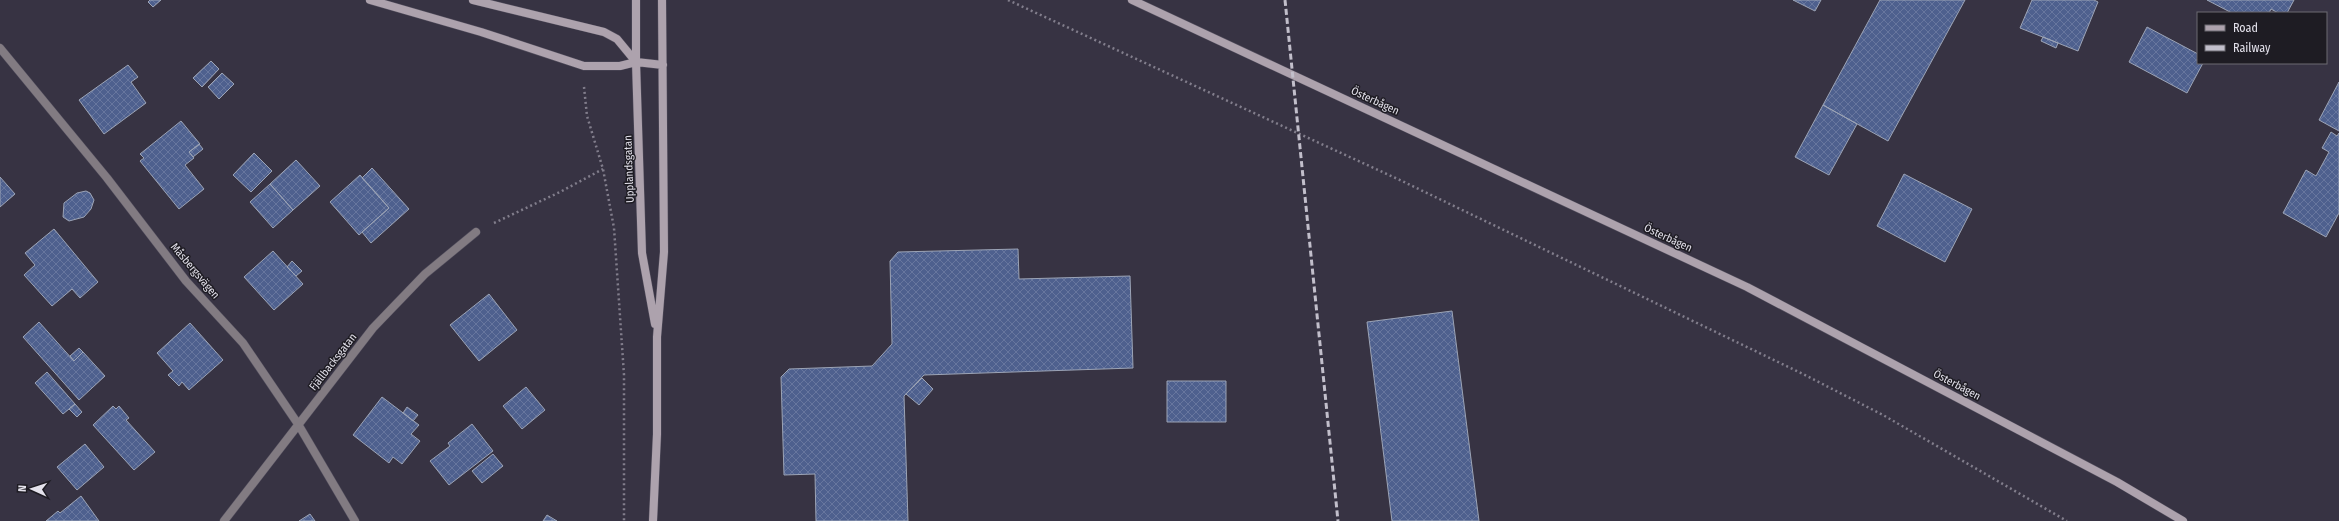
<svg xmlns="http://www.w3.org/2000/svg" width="2339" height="521" viewBox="0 0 2339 521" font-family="'Fira Sans Condensed',sans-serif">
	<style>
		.building { fill: url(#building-cross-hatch); stroke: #9ca4b6 }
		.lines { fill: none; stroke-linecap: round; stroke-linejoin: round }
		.street-casing { stroke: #534f5e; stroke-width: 9 }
		.secondary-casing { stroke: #534f5e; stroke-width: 9 }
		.path { stroke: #827e8c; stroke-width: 2.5; stroke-dasharray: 2 3; stroke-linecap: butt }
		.street { stroke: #827b82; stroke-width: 8 }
		.secondary { stroke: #ada2ad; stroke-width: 8 }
		.rail { stroke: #c2bfcb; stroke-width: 3; stroke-dasharray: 6 3; stroke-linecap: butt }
		.labels { text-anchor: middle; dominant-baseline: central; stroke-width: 3; stroke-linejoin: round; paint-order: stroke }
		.street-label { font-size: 11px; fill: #e4e2ec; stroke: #1e1c23 }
	</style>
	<defs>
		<pattern id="building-cross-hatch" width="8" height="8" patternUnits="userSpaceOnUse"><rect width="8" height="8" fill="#4e608e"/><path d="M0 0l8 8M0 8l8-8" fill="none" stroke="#67769e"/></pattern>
	</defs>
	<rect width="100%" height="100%" fill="#373343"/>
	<path class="building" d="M 150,0 L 161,0 L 153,7 L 148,2 Z
		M 1793,0 L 1821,0 L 1815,11 Z
		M 1880,0 L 1965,0 L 1888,141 L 1823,105 Z
		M 2032,0 L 2094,0 L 2098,2 L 2078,51 L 2020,28 Z
		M 2207,0 L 2294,0 L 2287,13 L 2278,13 L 2271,9 L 2269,13 L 2232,13 Z
		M 2147,27 L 2198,54 L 2198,63 L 2203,63 L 2187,93 L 2129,62 Z
		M 2043,37 L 2058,43 L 2056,48 L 2041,41 Z
		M 211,61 L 219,69 L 202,87 L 193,78 Z
		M 128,65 L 138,77 L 131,82 L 146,103 L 104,134 L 79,100 Z
		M 222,73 L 234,84 L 219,99 L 208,87 Z
		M 2339,82 L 2339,131 L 2319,120 Z
		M 1823,105 L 1857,124 L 1829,175 L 1795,157 Z
		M 181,121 L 200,144 L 189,152 L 194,158 L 185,165 L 204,189 L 179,209 L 140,161 L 144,158 L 140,154 Z
		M 2331,132 L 2337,136 L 2339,133 L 2339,213 L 2326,237 L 2283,213 L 2306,170 L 2316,176 L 2329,152 L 2322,148 Z
		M 199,144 L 203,149 L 193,157 L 189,152 Z
		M 254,153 L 272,171 L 251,192 L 233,175 Z
		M 296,160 L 320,186 L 293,210 L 270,184 Z
		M 372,168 L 409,209 L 371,243 L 362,232 L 389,208 L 362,178 Z
		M 1904,174 L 1972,209 L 1945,262 L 1877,226 Z
		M 360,175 L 389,208 L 359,235 L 330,202 Z
		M 0,177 L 15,194 L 0,207 Z
		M 270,184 L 293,210 L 273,228 L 250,202 Z
		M 86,191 L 90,193 L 94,200 L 91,209 L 84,217 L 69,221 L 63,217 L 64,203 L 77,193 Z
		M 54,229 L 98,282 L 80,298 L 72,289 L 52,306 L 24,275 L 35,265 L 25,253 Z
		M 1018,249 L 1019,279 L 1130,276 L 1133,368 L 924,375 L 904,396 L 908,521 L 816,521 L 815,474 L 784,475 L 781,377 L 789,369 L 872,366 L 892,344 L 890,261 L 898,252 Z
		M 273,251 L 303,284 L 274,310 L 244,277 Z
		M 292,261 L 302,271 L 296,276 L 287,267 Z
		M 489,294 L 517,330 L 479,361 L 450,325 Z
		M 1452,311 L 1479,521 L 1392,521 L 1367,322 Z
		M 39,322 L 74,361 L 83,352 L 105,376 L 79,400 L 23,337 Z
		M 190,323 L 223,360 L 189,390 L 182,382 L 179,386 L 168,375 L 173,371 L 157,353 Z
		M 79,348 L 83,352 L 74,361 L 70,356 Z
		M 47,372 L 75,404 L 63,414 L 35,383 Z
		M 922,378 L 933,389 L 919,405 L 906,394 Z
		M 1167,381 L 1226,381 L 1226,422 L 1167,422 Z
		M 526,387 L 545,410 L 522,429 L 503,406 Z
		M 382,397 L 419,425 L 411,434 L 420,441 L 402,464 L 393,457 L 389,463 L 353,435 Z
		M 75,404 L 82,412 L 77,417 L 69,409 Z
		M 113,406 L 116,409 L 119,406 L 129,418 L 126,420 L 155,452 L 134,470 L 93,425 Z
		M 407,407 L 418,415 L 413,421 L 403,413 Z
		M 472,424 L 493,451 L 449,485 L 430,461 L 450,446 L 448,443 Z
		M 85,444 L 104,467 L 77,490 L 57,467 Z
		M 493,454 L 503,466 L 482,483 L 472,471 Z
		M 81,496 L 99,521 L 46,521 L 58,511 L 60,513 Z
		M 310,514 L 315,521 L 299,521 Z
		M 547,515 L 557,521 L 543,521 Z"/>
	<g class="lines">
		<g class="street-casing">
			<path id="street" d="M 0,48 L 107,178 L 186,281 L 243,343 L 298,424 L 355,521
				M 224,521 L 373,328 L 425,274 L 476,232"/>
		</g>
		<g class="secondary-casing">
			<path id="secondary" d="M 370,0 L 481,32 L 584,66 L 620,66 L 636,62 L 663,65
				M 473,0 L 604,32 L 617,39 L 636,62
				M 636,0 L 636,62 L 642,253 L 655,324
				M 1132,0 L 1747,287 L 2117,482 L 2183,521
				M 653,521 L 657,434 L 657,337 L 664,252 L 662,0"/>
		</g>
		<path class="path" d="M 1008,0 L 1402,181 L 1803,374 L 1883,415 L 2067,521
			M 584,87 L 587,116 L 603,169 L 614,228 L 624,375 L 624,521
			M 494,223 L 560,192 L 603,169"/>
		<use href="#street" class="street"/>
		<use href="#secondary" class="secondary"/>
		<path class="rail" d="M 1285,0 L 1338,521"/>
	</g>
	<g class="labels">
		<g class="street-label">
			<text transform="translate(1375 101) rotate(25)">Österbågen</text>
			<text transform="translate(629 169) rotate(-92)">Upplandsgatan</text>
			<text transform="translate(1668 238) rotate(25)">Österbågen</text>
			<text transform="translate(195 271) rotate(50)">Måsbergsvägen</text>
			<text transform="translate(333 362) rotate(-52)">Fjällbacksgatan</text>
			<text transform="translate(1957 385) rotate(28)">Österbågen</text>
		</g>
	</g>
	<rect x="2197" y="12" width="130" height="52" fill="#1e1c23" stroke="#6d6b73"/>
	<rect x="2205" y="25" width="20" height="6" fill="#ada2ad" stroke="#6d6b73"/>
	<text x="2233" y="32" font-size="12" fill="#e4e2ec">Road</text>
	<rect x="2205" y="45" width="20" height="6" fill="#c2bfcb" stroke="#6d6b73"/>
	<text x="2233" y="52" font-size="12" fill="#e4e2ec">Railway</text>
	<g transform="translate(32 489) rotate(273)" stroke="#1e1c23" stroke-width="3" paint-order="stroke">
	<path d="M0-3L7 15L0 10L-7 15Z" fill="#e4e2ec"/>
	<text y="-6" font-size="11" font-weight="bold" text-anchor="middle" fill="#e4e2ec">N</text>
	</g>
</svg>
